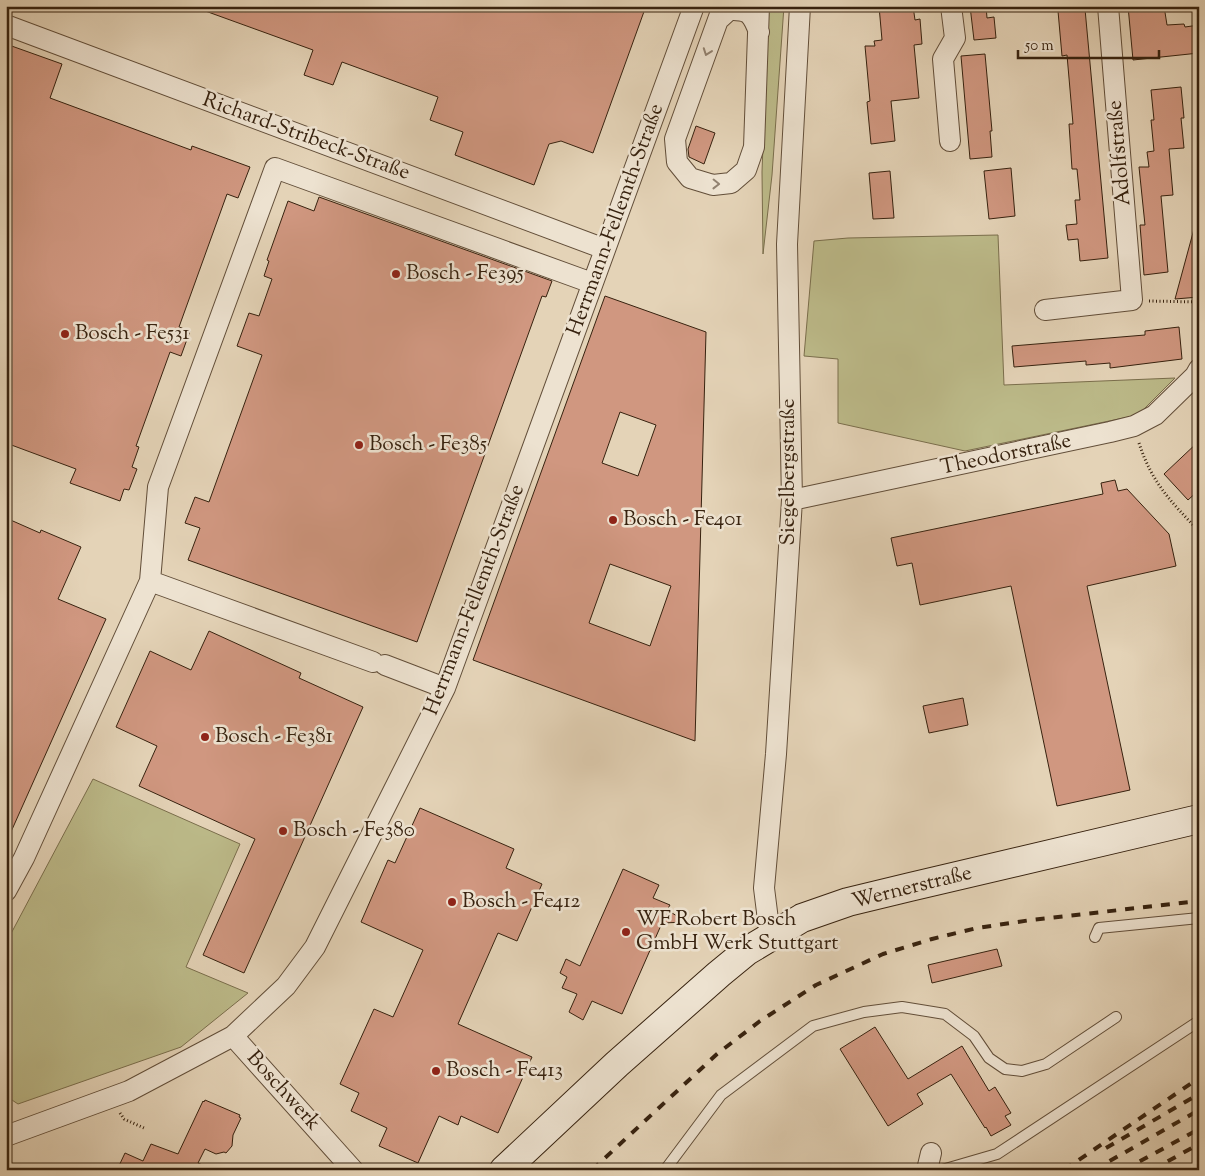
<svg xmlns="http://www.w3.org/2000/svg" width="1205" height="1176" viewBox="0 0 1205 1176" font-family="'Sorts Mill Goudy',serif">
	<style>
		.green { fill: #bcba89; stroke: #7a6e4c }
		.building { fill: #d09780; stroke: #37220f; fill-rule: evenodd }
		.lines { fill: none; stroke-linecap: round; stroke-linejoin: round }
		.lane-casing { stroke: #624e39; stroke-width: 12 }
		.street-casing { stroke: #624e39; stroke-width: 22 }
		.secondary-casing { stroke: #37220f; stroke-width: 30 }
		.path { stroke: #37220f; stroke-width: 3; stroke-dasharray: 1 2.5; stroke-linecap: butt }
		.lane { stroke: #ede2d0; stroke-width: 10 }
		.street { stroke: #ede2d0; stroke-width: 20 }
		.secondary { stroke: #ede2d0; stroke-width: 28 }
		.rail { stroke: #37220f; stroke-width: 4; stroke-dasharray: 9 9; stroke-linecap: butt }
		.oneway { stroke: #928270 }
		.poi-dot { fill: #8f2418; stroke: #ede2d0; stroke-width: 2 }
		.labels { text-anchor: middle; dominant-baseline: central; stroke-width: 5; stroke-linejoin: round; paint-order: stroke }
		.street-label { font-size: 21px; fill: #37220f; stroke: #ede2d0 }
		.poi-label { font-size: 21px; fill: #37220f; stroke: #ede2d0; text-anchor: start }
	</style>
	<rect width="100%" height="100%" fill="#e4d3b7"/>
	<filter id="stains"><feTurbulence type="fractalNoise" baseFrequency=".004" numOctaves="4"/><feColorMatrix values="0 0 0 0 .2 0 0 0 0 .09 0 0 0 0 .02 0 0 0 .5 -.17"/></filter>
	<radialGradient id="worn" r=".72"><stop offset=".6" stop-color="#630" stop-opacity="0"/><stop offset="1" stop-color="#630" stop-opacity=".3"/></radialGradient>
	<path class="green" d="M 768,6 L 784,6 L 772,175 L 763,254 L 762,172 Z
		M 998,235 L 1004,385 L 1175,378 L 1138,415 L 965,451 L 838,423 L 838,359 L 804,356 L 814,241 L 848,238 Z
		M 93,779 L 240,844 L 186,967 L 248,993 L 181,1047 L 18,1104 L 6,1096 L 6,943 Z"/>
	<path class="building" d="M 198,6 L 646,6 L 593,153 L 561,141 L 549,144 L 534,185 L 455,155 L 463,132 L 430,120 L 438,97 L 342,62 L 333,85 L 304,75 L 313,50 L 197,8 Z
		M 879,6 L 913,6 L 915,20 L 920,19 L 922,44 L 914,45 L 919,98 L 891,101 L 895,141 L 871,144 L 867,102 L 870,101 L 865,46 L 875,46 L 874,41 L 882,40 Z
		M 970,6 L 986,6 L 987,18 L 994,17 L 996,38 L 974,40 Z
		M 1128,6 L 1164,6 L 1167,25 L 1184,24 L 1185,27 L 1199,25 L 1199,53 L 1133,60 Z
		M 1085,9 L 1108,258 L 1080,261 L 1078,239 L 1068,240 L 1066,225 L 1077,224 L 1075,200 L 1080,200 L 1077,169 L 1072,169 L 1069,124 L 1073,124 L 1067,55 L 1062,56 L 1058,11 Z
		M 6,44 L 62,64 L 50,98 L 191,150 L 192,146 L 250,167 L 238,198 L 227,194 L 179,327 L 190,331 L 181,356 L 170,352 L 136,446 L 139,447 L 132,467 L 137,469 L 129,490 L 124,489 L 120,501 L 70,483 L 76,469 L 6,443 Z
		M 985,54 L 992,131 L 990,131 L 992,157 L 970,159 L 961,56 Z
		M 1181,87 L 1184,118 L 1181,118 L 1184,148 L 1169,149 L 1173,195 L 1161,196 L 1168,272 L 1144,275 L 1140,225 L 1145,225 L 1139,167 L 1149,167 L 1147,152 L 1154,151 L 1151,120 L 1154,120 L 1151,90 Z
		M 696,126 L 715,133 L 704,164 L 689,157 L 688,149 Z
		M 1011,168 L 1015,216 L 989,219 L 984,171 Z
		M 890,171 L 894,218 L 873,219 L 869,173 Z
		M 319,197 L 552,281 L 546,297 L 542,296 L 417,642 L 188,560 L 200,528 L 185,523 L 195,497 L 209,502 L 262,355 L 237,346 L 249,313 L 259,316 L 272,279 L 264,276 L 269,261 L 267,260 L 288,201 L 314,211 Z
		M 1194,229 L 1199,230 L 1199,297 L 1175,299 Z
		M 605,296 L 706,332 L 695,741 L 473,660 ZM 620,412 L 656,425 L 638,476 L 602,463 ZM 610,564 L 671,586 L 650,646 L 589,623 Z
		M 1179,327 L 1182,359 L 1110,368 L 1110,363 L 1086,365 L 1086,361 L 1014,367 L 1012,346 L 1145,335 L 1145,331 Z
		M 1199,441 L 1199,490 L 1188,500 L 1164,474 Z
		M 1115,480 L 1118,491 L 1127,489 L 1169,534 L 1176,566 L 1087,586 L 1130,790 L 1057,806 L 1011,586 L 920,605 L 912,563 L 897,566 L 891,538 L 1103,494 L 1101,483 Z
		M 6,518 L 40,533 L 41,530 L 81,547 L 58,599 L 106,619 L 6,843 Z
		M 209,631 L 301,673 L 299,678 L 363,707 L 244,973 L 203,955 L 255,839 L 139,786 L 157,746 L 116,727 L 150,651 L 191,670 Z
		M 963,698 L 968,725 L 929,733 L 923,706 Z
		M 420,808 L 514,849 L 506,868 L 542,884 L 517,941 L 498,933 L 458,1024 L 532,1057 L 498,1133 L 461,1116 L 458,1125 L 439,1116 L 418,1163 L 379,1146 L 387,1128 L 351,1111 L 359,1093 L 340,1084 L 374,1009 L 393,1017 L 423,950 L 361,922 L 388,860 L 395,863 Z
		M 623,869 L 659,885 L 653,898 L 670,905 L 667,910 L 687,922 L 662,923 L 622,1014 L 592,1001 L 583,1020 L 569,1012 L 577,994 L 562,988 L 567,977 L 560,973 L 566,959 L 580,966 Z
		M 997,949 L 1002,966 L 932,983 L 928,965 Z
		M 875,1027 L 908,1079 L 962,1046 L 989,1091 L 995,1087 L 1011,1113 L 1005,1116 L 1011,1125 L 991,1136 L 986,1127 L 985,1128 L 951,1074 L 917,1094 L 923,1104 L 888,1126 L 840,1049 Z
		M 205,1100 L 240,1115 L 239,1117 L 241,1118 L 233,1135 L 232,1146 L 226,1153 L 224,1152 L 216,1154 L 205,1149 L 198,1163 L 214,1170 L 117,1170 L 125,1153 L 143,1161 L 151,1144 L 178,1154 L 203,1101 L 204,1102 Z"/>
	<g class="lines">
		<g class="lane-casing">
			<path id="lane" d="M 1095,937 L 1099,928 L 1199,918
				M 665,1170 L 721,1095 L 813,1026 L 864,1012 L 902,1007 L 945,1014 L 974,1036 L 989,1058 L 1005,1069 L 1022,1071 L 1046,1064 L 1116,1017
				M 942,1170 L 997,1154 L 1199,1021"/>
		</g>
		<g class="street-casing">
			<path id="street" d="M 723,6 L 675,139 L 677,162 L 690,178 L 713,185 L 731,183 L 746,170 L 754,147 L 759,6
				M 718,20 L 729,10 C 749,9 752,14 759,32
				M 6,25 L 605,249
				M 950,141 L 943,59 L 955,38 L 951,6
				M 1045,310 L 1132,300 L 1108,6
				M 792,500 L 1110,432 L 1134,426 L 1155,415 L 1195,376 L 1199,369
				M 150,581 L 158,487 L 275,168 L 592,283
				M 385,665 L 445,688
				M 6,891 L 24,858 L 150,581 L 373,662
				M 770,936 L 764,888 L 776,754 L 792,500 L 787,244 L 800,6
				M 233,1036 L 353,1170
				M 6,1136 L 129,1091 L 233,1036 L 286,986 L 315,947 L 445,688 L 694,6
				M 927,1170 L 931,1153"/>
		</g>
		<g class="secondary-casing">
			<path id="secondary" d="M 504,1170 L 617,1064 L 719,974 L 747,951 L 802,918 L 848,902 L 910,887 L 1199,819"/>
		</g>
		<path class="path" d="M 1149,301 L 1199,302
			M 1139,443 C 1152,483 1171,502 1199,531
			M 120,1113 L 124,1119 L 144,1128"/>
		<use href="#lane" class="lane"/>
		<use href="#street" class="street"/>
		<use href="#secondary" class="secondary"/>
		<path class="rail" d="M 1106,1148 L 1199,1094
			M 592,1170 L 717,1054 L 760,1021 L 816,985 L 883,954 L 932,939 L 977,928 L 1031,920 L 1199,901
			M 1064,1170 L 1199,1078
			M 1094,1170 L 1199,1110
			M 1124,1170 L 1199,1129
			M 1152,1170 L 1199,1144"/>
	</g>
	<defs><path id="oneway-chevron" d="M-2-3.5L2.5 0L-2 3.5" fill="none" stroke-width="1.6" stroke-linecap="round" stroke-linejoin="round" transform="scale(1.25)"/></defs>
	<g class="oneway">
		<use href="#oneway-chevron" transform="translate(707 52) rotate(110)"/>
		<use href="#oneway-chevron" transform="translate(716 184) rotate(1)"/>
	</g>
	<g class="poi-dot">
		<circle cx="396" cy="274" r="5"/>
		<circle cx="65" cy="334" r="5"/>
		<circle cx="359" cy="445" r="5"/>
		<circle cx="613" cy="520" r="5"/>
		<circle cx="205" cy="737" r="5"/>
		<circle cx="283" cy="831" r="5"/>
		<circle cx="452" cy="902" r="5"/>
		<circle cx="626" cy="932" r="5"/>
		<circle cx="436" cy="1071" r="5"/>
	</g>
	<g class="labels">
		<g class="street-label">
			<text transform="translate(306 137) rotate(20)">Richard-Stribeck-Straße</text>
			<text transform="translate(1120 153) rotate(-95)">Adolfstraße</text>
			<text transform="translate(616 220) rotate(-70)">Herrmann-Fellemth-Straße</text>
			<text transform="translate(1006 455) rotate(-12)">Theodorstraße</text>
			<text transform="translate(789 472) rotate(-90)">Siegelbergstraße</text>
			<text transform="translate(475 600) rotate(-69)">Herrmann-Fellemth-Straße</text>
			<text transform="translate(912 888) rotate(-14)">Wernerstraße</text>
			<text transform="translate(283 1091) rotate(48)">Boschwerk</text>
		</g>
		<g class="poi-label">
			<text x="406" y="274">Bosch - Fe395</text>
			<text x="75" y="334">Bosch - Fe531</text>
			<text x="369" y="445">Bosch - Fe385</text>
			<text x="623" y="520">Bosch - Fe401</text>
			<text x="215" y="737">Bosch - Fe381</text>
			<text x="293" y="831">Bosch - Fe380</text>
			<text x="462" y="902">Bosch - Fe412</text>
			<text x="636" y="920">WF Robert Bosch<tspan x="636" dy="24">GmbH Werk Stuttgart</tspan></text>
			<text x="446" y="1071">Bosch - Fe413</text>
		</g>
	</g>
	<rect width="1205" height="1176" fill="none" stroke="#e4d3b7" stroke-width="25"/>
	<rect x="8" y="8" width="1190" height="1161" fill="none" stroke="#37220f" stroke-width="2.5"/>
	<rect x="12" y="12" width="1180" height="1151" fill="none" stroke="#37220f"/>
	<path d="M1018 50v8h141v-8" fill="none" stroke="#37220f" stroke-width="2.5"/>
	<text x="1025" y="50" font-size="15" fill="#37220f" stroke="#ede2d0" stroke-width="4" paint-order="stroke">50 m</text>
	<rect width="100%" height="100%" filter="url(#stains)"/>
	<rect width="100%" height="100%" fill="url(#worn)"/>
</svg>
